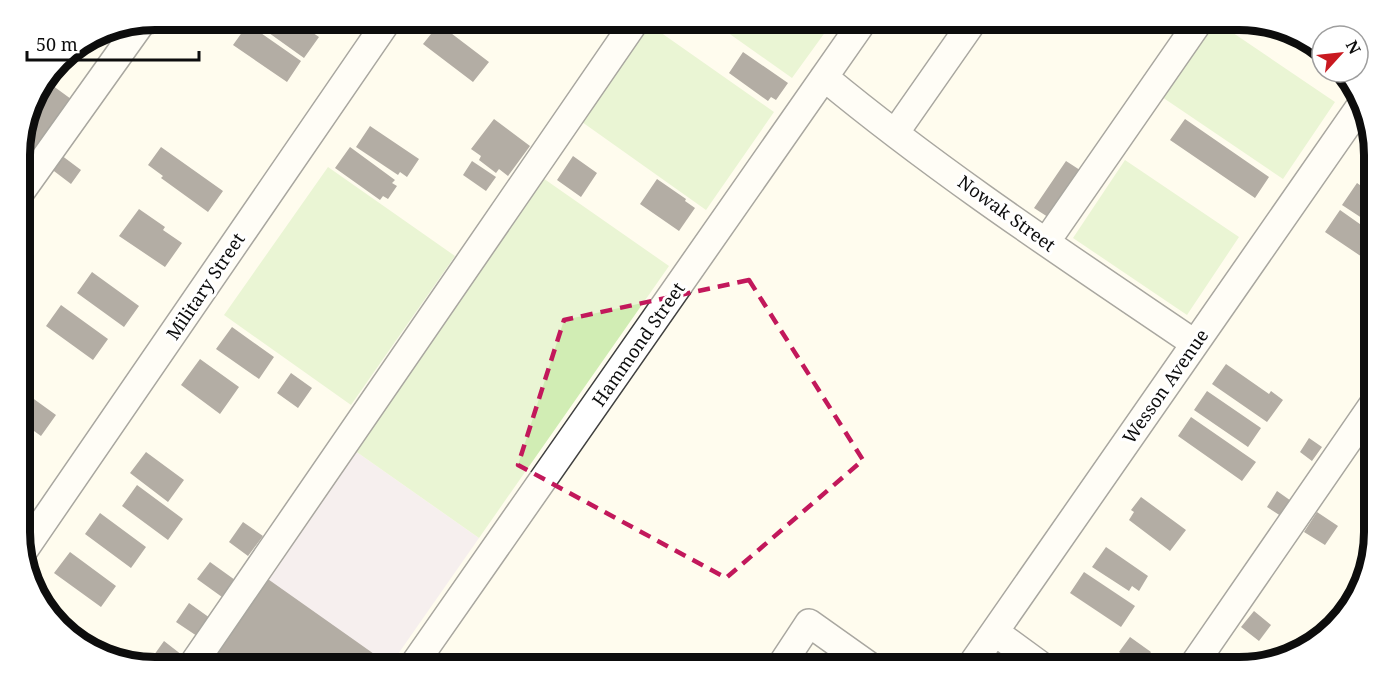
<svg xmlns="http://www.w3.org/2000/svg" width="1394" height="687" viewBox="0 0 1394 687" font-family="'Noto Serif',serif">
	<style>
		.industrial { fill: #ece1ed }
		.green { fill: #d1edb4 }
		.building { fill: #574e49 }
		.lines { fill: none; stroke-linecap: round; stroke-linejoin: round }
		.minor-casing { stroke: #404040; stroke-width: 30 }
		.minor { stroke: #fff; stroke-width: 27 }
		.marked { fill: none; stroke: #c2185b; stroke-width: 4.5; stroke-dasharray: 12 8; stroke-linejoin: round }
		.labels { text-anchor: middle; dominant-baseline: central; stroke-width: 6; stroke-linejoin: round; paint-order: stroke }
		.street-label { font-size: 18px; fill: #0d0d0d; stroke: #fff }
		.rim { fill: none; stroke: #0d0d0d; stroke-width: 8 }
	</style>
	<rect width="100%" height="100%" fill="#fffcee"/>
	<path class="industrial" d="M 351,448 L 479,538 L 389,667 L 198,667 Z"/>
	<path class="green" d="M 710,20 L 834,20 L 792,78 Z
		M 1149,20 L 1184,20 L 1173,36 Z
		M 1214,20 L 1335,102 L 1283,179 L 1162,97 Z
		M 650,25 L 774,112 L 706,210 L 582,122 Z
		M 1125,160 L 1239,237 L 1187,315 L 1073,238 Z
		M 328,167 L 455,256 L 351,405 L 224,315 Z
		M 540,176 L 669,266 L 479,538 L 351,448 Z"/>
	<path class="building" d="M 278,20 L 294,20 L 319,37 L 304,58 L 269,33 Z
		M 1063,20 L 1089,20 L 1080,31 Z
		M 248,24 L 301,61 L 287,82 L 233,45 Z
		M 439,24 L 489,62 L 473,82 L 423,44 Z
		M 1306,40 L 1322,54 L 1322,56 L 1304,44 Z
		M 743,52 L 788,83 L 776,100 L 771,97 L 768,101 L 729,73 Z
		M 45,80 L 71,99 L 20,173 L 20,146 L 33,96 Z
		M 494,119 L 530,146 L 508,176 L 499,169 L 496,173 L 479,160 L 481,156 L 471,149 Z
		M 1185,119 L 1269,177 L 1255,198 L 1170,140 Z
		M 370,126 L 419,159 L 407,177 L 400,172 L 398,175 L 356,147 Z
		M 161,147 L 223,191 L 208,212 L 161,178 L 163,176 L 148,165 Z
		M 350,147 L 395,180 L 392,183 L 397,186 L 388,199 L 383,196 L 380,200 L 335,168 Z
		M 61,155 L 81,170 L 71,184 L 50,168 Z
		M 573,156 L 597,173 L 581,197 L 557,180 Z
		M 472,161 L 496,177 L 486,191 L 463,175 Z
		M 1066,161 L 1083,172 L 1051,219 L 1034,208 Z
		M 657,179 L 686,199 L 685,201 L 695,208 L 679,231 L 640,204 Z
		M 1357,183 L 1374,195 L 1374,226 L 1342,205 Z
		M 139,209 L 165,227 L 163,230 L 182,243 L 165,267 L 119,236 Z
		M 1340,210 L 1374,234 L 1374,253 L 1368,261 L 1325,232 Z
		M 92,272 L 139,306 L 124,327 L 77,293 Z
		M 61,305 L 108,339 L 93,360 L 46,326 Z
		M 232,327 L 274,357 L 259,379 L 216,349 Z
		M 200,359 L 239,387 L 220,414 L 181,385 Z
		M 1226,364 L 1269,394 L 1271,391 L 1283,400 L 1267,422 L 1212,384 Z
		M 291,373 L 312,388 L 298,408 L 277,393 Z
		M 20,389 L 56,415 L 41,436 L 20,421 Z
		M 1207,391 L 1261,428 L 1248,447 L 1194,410 Z
		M 1191,417 L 1256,462 L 1242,481 L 1178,436 Z
		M 1309,438 L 1322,447 L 1312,461 L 1300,452 Z
		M 20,446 L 30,453 L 21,467 L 21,463 Z
		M 146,452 L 184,480 L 168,502 L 130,473 Z
		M 137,485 L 183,519 L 168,540 L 122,506 Z
		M 1277,491 L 1294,503 L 1284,518 L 1267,507 Z
		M 1141,497 L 1186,530 L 1170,551 L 1129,520 L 1134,512 L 1131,510 Z
		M 1317,512 L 1338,526 L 1325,545 L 1304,532 Z
		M 100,513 L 146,547 L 131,568 L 85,534 Z
		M 243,522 L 263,536 L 248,556 L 229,542 Z
		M 1106,547 L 1148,576 L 1139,591 L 1132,586 L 1129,591 L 1092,567 Z
		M 70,552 L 116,586 L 101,607 L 54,573 Z
		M 210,562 L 235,580 L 222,597 L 197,579 Z
		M 1084,572 L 1135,606 L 1121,627 L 1070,593 Z
		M 265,577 L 384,661 L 380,667 L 202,667 Z
		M 189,603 L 210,618 L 197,636 L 176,622 Z
		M 1254,611 L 1271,625 L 1259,641 L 1241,627 Z
		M 1130,637 L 1151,652 L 1141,667 L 1119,652 Z
		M 164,641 L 182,655 L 172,667 L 156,667 L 149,662 Z"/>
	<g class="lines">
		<g class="minor-casing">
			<path id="minor" d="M 824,77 C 941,174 1069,258 1194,343
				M 895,133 L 974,20
				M 20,193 L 142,22
				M 1046,242 L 1200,20
				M 22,553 L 388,20
				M 995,632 L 1043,667
				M 191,667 L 636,20
				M 412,667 L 864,20
				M 780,667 L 809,623 L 871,667
				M 970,667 L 1361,105
				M 1192,667 L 1374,403"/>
		</g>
		<use href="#minor" class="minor"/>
	</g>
	<path d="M0 0H1394V687H0ZM 749,280 L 863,460 L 726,578 L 518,465 L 564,320 Z" fill="#fffcee" fill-opacity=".55" fill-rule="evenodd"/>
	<path class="marked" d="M 749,280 L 863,460 L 726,578 L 518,465 L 564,320 Z"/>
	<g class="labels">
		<g class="street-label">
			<text transform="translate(1007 213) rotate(36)">Nowak Street</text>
			<text transform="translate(205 286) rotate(-56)">Military Street</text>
			<text transform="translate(638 344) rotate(-55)">Hammond Street</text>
			<text transform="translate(1165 386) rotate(-55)">Wesson Avenue</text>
		</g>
	</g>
	<path d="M0 0H1394V687H0ZM155 30H1239A125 125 0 0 1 1364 155V532A125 125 0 0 1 1239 657H155A125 125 0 0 1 30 532V155A125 125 0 0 1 155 30Z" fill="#fff" fill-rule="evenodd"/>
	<path class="rim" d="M155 30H1239A125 125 0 0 1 1364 155V532A125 125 0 0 1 1239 657H155A125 125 0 0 1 30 532V155A125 125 0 0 1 155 30Z"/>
	<g transform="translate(1340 54) rotate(63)"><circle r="28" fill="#ffffff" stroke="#9e9e9e" stroke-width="1.5"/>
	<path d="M0-4.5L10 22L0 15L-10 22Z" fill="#c91920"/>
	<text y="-9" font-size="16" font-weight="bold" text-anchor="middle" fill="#0d0d0d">N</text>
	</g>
	<path d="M27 51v9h172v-9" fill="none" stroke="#0d0d0d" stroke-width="3"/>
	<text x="36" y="51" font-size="18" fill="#0d0d0d" stroke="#ffffff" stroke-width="4.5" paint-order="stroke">50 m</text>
</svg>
